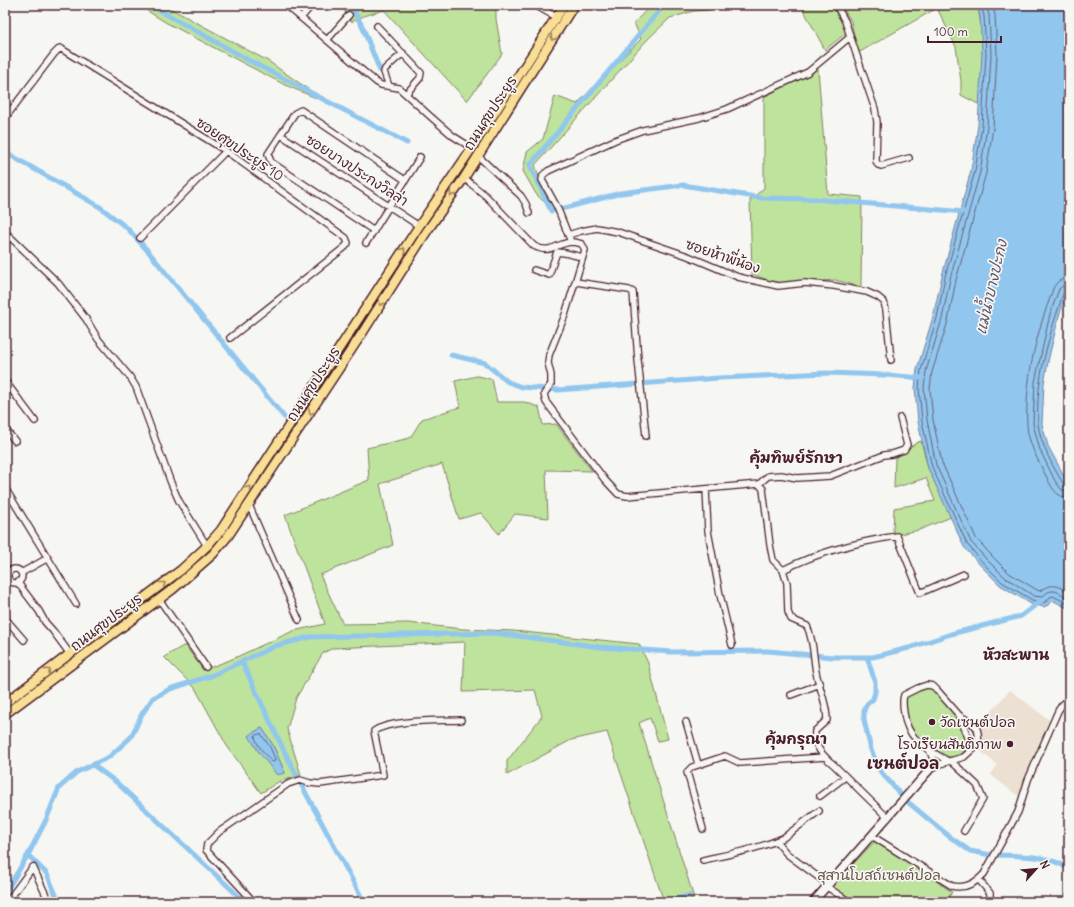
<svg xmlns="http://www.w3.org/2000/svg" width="1074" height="907" viewBox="0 0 1074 907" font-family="Delius,'Playpen Sans Thai',sans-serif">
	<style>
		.built { fill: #ebe0d1 }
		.green { fill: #bee39d; stroke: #848164; fill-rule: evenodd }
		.water { fill: #91c6ee; stroke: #7583a0 }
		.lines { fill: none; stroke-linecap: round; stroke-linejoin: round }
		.shore { stroke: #666279; stroke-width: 1 }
		.canal { stroke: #91c6ee; stroke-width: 5 }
		.river { stroke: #91c6ee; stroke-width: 9 }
		.minor-casing { stroke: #4a1f2b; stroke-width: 8 }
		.tertiary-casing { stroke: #4a1f2b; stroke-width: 10 }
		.primary-casing { stroke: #4a1f2b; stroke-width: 11 }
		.minor { stroke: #f6f6f2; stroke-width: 5.5 }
		.tertiary { stroke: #f6f6f2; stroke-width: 7 }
		.primary { stroke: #f9df96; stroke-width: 8 }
		.oneway { stroke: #a27f60 }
		.poi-dot { fill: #4a1f2b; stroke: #f6f6f2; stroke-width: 1.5 }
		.labels { text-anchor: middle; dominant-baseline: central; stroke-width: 3.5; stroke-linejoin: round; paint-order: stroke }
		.street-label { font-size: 14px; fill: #4a1f2b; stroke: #f6f6f2 }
		.poi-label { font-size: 14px; fill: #4a1f2b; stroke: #f6f6f2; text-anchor: start }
		.park-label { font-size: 14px; fill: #675048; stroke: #f6f6f2 }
		.water-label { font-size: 15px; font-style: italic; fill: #5f5166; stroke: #f6f6f2 }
		.neighbourhood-label { font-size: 15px; font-weight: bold; fill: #4a1f2b; stroke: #f6f6f2 }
		.quarter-label { font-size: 16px; font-weight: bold; fill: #4a1f2b; stroke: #f6f6f2 }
	</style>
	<rect width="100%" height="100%" fill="#f6f6f2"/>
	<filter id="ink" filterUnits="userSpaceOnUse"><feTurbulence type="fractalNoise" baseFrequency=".025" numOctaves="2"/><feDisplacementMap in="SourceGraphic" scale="8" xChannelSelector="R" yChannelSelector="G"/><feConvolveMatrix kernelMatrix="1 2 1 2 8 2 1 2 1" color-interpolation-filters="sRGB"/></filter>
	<g filter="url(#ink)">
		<path class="built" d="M 1010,690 L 1050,721 L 1018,796 L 991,775 L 997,765 L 977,748 L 981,741 L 982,734 L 979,726 Z"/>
		<path class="green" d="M 138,5 L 164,5 L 268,61 L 328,103 L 285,85 L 165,22 Z
			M 341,5 L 496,5 L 496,19 L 502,54 L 467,101 L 384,10 L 364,16 L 351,22 Z
			M 651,5 L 711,5 L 709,10 L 694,11 L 670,18 L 647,40 L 535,165 L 550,208 L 536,194 L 523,171 L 527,152 L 543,139 L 555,96 L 577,104 L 641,39 L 634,23 Z
			M 801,5 L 833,5 L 840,18 L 846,33 L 825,50 Z
			M 841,5 L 977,5 C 982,24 983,45 982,64 C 982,78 980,91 980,105 L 961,95 L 961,81 L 956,47 L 937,8 L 858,53 L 851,21 Z
			M 818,69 L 828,194 L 862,197 L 861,287 L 835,280 L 778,284 L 752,274 L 750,200 L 764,188 L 764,97 Z
			M 477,376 L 492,379 L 497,402 L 524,402 L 539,407 L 543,425 L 556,424 L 592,471 L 546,470 L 548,518 L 515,514 L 499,534 L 481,513 L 459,519 L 442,464 L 380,484 L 393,545 L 320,575 L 343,624 L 408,623 L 463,629 L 514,631 L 639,644 L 648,663 L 668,739 L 658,741 L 650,718 L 639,723 L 694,898 C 684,902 675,902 664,902 L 607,732 L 571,740 L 507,775 L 507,761 L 542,716 L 535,690 L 463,692 L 465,642 L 333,648 L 323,653 L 296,698 L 287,729 L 301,775 L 278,782 L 261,793 L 227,746 L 195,688 L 164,657 L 185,645 L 203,670 L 230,660 L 293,631 L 325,624 L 285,515 L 369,480 L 367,448 L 410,438 L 422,419 L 460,407 L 455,381 ZM 262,728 L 273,745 L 285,773 L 254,732 Z
			M 921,441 L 928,468 L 951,517 L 919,530 L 895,535 L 893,531 L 894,508 L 935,501 L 926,478 L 894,488 L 895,458 L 916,443 Z
			M 929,688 C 940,693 952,707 957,719 C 961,726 967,735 967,744 C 967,748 964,752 961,754 C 945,766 914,738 907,724 C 904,717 905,705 905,697 L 920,689 Z
			M 876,840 L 952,892 L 946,902 L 854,902 L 831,887 Z"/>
		<path class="water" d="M 977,5 L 1069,5 L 1069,287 L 1059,316 L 1049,357 L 1044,383 L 1042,424 L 1048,446 L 1069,485 L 1069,609 L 1052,600 L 1050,604 L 1044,607 L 1031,604 L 1000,585 L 981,566 L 964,547 L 928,468 L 918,422 L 915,388 L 917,369 L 933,317 L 942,276 L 971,170 L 978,125 L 982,53 L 980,16 Z
			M 262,728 L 273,745 L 285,773 L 277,775 L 258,751 L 249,736 L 254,732 Z"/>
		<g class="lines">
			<path class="shore" d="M 981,5 L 984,16 L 986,54 L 982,126 L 975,171 L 945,277 L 937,318 L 921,370 L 919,388 L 922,421 L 932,467 L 967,544 L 984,564 L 1002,582 L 1032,600 L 1043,603 L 1047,601 L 1050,597 L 1053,596 L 1069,604
				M 986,5 L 989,15 L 991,54 L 987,127 L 980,172 L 950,279 L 942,319 L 926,371 L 924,388 L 927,420 L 936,465 L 971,542 L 987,560 L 1006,578 L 1034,596 L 1042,597 C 1052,586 1058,592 1069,599
				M 992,5 L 995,15 L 997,54 L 993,128 L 986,173 L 956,280 L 948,321 L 932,372 L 930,389 L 933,420 L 942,463 L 976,538 L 992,556 L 1009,573 L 1037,590 L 1040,591 C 1051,582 1058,586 1069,592
				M 1069,278 C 1064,278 1059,280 1056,284 C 1052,288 1052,294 1050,298 C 1035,338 1025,382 1027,425 C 1028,443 1038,460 1046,476 C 1051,486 1056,498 1069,498
				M 1069,284 L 1064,285 L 1059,289 L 1050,314 L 1035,382 L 1033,424 L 1040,450 L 1055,481 L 1062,490 L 1069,492
				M 1069,289 L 1064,292 C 1050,332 1035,380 1038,424 C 1040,443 1054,470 1065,486 L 1069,487
				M 259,734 L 261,734 L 270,747 L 275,759 L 274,762 L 271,761 C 265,754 256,745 255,736 Z"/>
			<path class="canal" d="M 150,5 L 248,60 L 407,143
				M 351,5 L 363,28 L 380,71
				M 664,5 L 530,165 L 551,211 L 569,207 L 621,193 L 683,185 L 761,198 L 814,199 L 965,212
				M 5,152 L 100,207 L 127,228 L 147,250 L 284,417
				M 451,355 L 485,363 L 508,382 L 522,387 L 558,390 L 719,378 L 827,373 L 885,375 L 923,378
				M 867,657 L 875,682 L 875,692 L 873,699 L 867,704 L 864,710 L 864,720 L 871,750 L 880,771 L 903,797
				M 242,662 L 285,753 L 297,776
				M 93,765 L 116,782 L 245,902
				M 301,784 L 364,902
				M 909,803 L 950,837 L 970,851 L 991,855
				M 28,855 L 47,874 L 59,902
				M 999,855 C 1023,856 1049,855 1069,869
				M 5,893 L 28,855 L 46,820 L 59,788 L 77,772 L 109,757 L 131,737 L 142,714 L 153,698 L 170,689 L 213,675 L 275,646 L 310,637 L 495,633 L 600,647 L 671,652 L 768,651 L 833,657 L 873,657 L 909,648 L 951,634 L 1021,616 L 1041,601
				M 668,902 L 689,895"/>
			<path class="river" d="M 1066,902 L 1069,897"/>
			<g class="minor-casing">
				<path id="minor" d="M 286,5 L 376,82 L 381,85 L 399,88 L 431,117 L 453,136 L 472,148
					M 535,5 L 556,17
					M 836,5 L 845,21 L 875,109 L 877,122 L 876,161 L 878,165 L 881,166 L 909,158
					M 301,18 L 312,5
					M 377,26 L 421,73 L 420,78 L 406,94
					M 327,40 L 349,15
					M 389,86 L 384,72 L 385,69 L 403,53
					M 5,118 L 54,54 L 60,48 L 226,151 L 346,238 L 348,243 L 345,247 L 230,338
					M 281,135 L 419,226
					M 478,156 L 521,196 L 526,204 L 529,213
					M 464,178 L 486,196 L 534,246 C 551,255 556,243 572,242 C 575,242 579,243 582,244 L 585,250 L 565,315 L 549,355 L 548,363 L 551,375 L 551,384 L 544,394 L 546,402 L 605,480 L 618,494 L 627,496 L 759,484 L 763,489 L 770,545 L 773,560 L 783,570 L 787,583 L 788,612 L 791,619 L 807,626 C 814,641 813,656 816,672 C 819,688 827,703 827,720 L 815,731 C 813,746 823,756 834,765 L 888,818
					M 374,231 L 271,162 L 268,154 L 295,113 L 301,110 L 405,180
					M 5,232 L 58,283 L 86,319 L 98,339 L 130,377 L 136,387 L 171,483 L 179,501 L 207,546
					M 568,235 L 581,231 L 597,228 L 618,232 L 688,256 L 738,277 L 778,286 L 805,283 L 834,286 L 867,292 L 878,297 L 884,302 L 886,310 L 891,360
					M 140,238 L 226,151
					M 571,242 L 557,207 L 542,180 L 543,175 L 548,171 L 615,140 L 643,130 L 699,118 L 727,109 L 808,72 L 850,37
					M 366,243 L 420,157
					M 534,270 L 549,275 L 557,252 L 565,253 L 582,257
					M 576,282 L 629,290 L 633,292 L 638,360 L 646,436
					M 5,381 L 35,421
					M 5,429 L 15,441
					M 759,484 L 768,476 L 781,475 L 797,478 L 830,476 L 884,455 L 892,454 L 904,450 L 907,445 L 900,418
					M 5,488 L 76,604
					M 706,489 L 708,531 L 720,595 L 732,645
					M 249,505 L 299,620
					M 5,567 L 9,572
					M8 576a7 7 0 1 1 14 0a7 7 0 1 1-14 0Z
					M 783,570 C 818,552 857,542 897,536 L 920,593 L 964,574
					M 21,573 L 48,558
					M 18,583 L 39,611 L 45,622 L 53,631 L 70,654
					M 159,599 L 206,667
					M 5,618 L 24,640
					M 791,695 L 820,684
					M 686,722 L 698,764
					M 930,752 L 934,761 L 931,768
					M 948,761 C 927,749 907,740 904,713 C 903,707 902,701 904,695 L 918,688 L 927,685 L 933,686 L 937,690 L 959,715 L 968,737 L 969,752
					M 951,761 L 977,785 L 983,799 L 964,831
					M 931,768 L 943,763 L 964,757 L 978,744 C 980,724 974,725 959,715
					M 820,796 L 845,777
					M 703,829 L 687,772 L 692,767 L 725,756 L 740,763 L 825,757
					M 872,836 L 952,886 C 965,889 976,883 984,874 L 1018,812 L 1028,780 L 1058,711 L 1062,705 L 1069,699
					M 776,841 L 787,854 L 829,885
					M 703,860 C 730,854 758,849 783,838 L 819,811
					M 979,880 L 990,893 L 990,902
					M 827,887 L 850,902
					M 7,902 L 33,867 L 49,902
					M 254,902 L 206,850 L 207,844 L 219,832 L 288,784 L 300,780 L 310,783 L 320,784 L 383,775 L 374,731 C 392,719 439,721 461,720"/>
			</g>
			<g class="tertiary-casing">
				<path id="tertiary" d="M 813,902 L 931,768"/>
			</g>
			<g class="primary-casing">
				<path id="primary" d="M 5,703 L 181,570 L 207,546 L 221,530 L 419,226 L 472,148 L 564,5
					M 5,714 L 173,589 L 213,554 L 228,536 L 363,332 L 427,231 L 464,178 L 574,5"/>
			</g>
			<use href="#minor" class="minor"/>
			<use href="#tertiary" class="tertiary"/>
			<use href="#primary" class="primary"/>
		</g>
		<defs><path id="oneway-chevron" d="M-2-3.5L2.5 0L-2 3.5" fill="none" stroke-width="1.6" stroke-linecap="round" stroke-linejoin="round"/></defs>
		<g class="oneway">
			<use href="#oneway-chevron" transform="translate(553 38) rotate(123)"/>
			<use href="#oneway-chevron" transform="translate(452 194) rotate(125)"/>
			<use href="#oneway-chevron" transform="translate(403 250) rotate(-57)"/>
			<use href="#oneway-chevron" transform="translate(381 303) rotate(122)"/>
			<use href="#oneway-chevron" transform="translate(311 412) rotate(123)"/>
			<use href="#oneway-chevron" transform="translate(249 488) rotate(-56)"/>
			<use href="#oneway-chevron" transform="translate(163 584) rotate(-38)"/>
			<use href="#oneway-chevron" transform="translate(48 671) rotate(-37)"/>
		</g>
	</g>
	<g class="poi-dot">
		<circle cx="932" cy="722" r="4"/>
		<circle cx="1010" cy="744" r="4"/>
	</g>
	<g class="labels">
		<g class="street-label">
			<text transform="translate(490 113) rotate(-57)">ถนนศุขประยูร</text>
			<text transform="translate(240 149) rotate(34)">ซอยศุขประยูร 10</text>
			<text transform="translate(357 170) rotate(33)">ซอยบางประกงวิลล่า</text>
			<text transform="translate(723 256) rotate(19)">ซอยห้าพี่น้อง</text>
			<text transform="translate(313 384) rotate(-57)">ถนนศุขประยูร</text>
			<text transform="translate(106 622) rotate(-37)">ถนนศุขประยูร</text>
		</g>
		<g class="poi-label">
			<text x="940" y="722">วัดเซนต์ปอล</text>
			<text x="1002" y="744" text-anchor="end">โรงเรียนสันติภาพ</text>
		</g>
		<g class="park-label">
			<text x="879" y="875">สุสานโบสถ์เซนต์ปอล</text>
		</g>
		<g class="water-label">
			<text transform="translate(991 287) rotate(-77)">แม่น้ำบางปะกง</text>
		</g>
		<g class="neighbourhood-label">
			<text x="796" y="457">คุ้มทิพย์รักษา</text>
			<text x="1016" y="654">หัวสะพาน</text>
			<text x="796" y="738">คุ้มกรุณา</text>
		</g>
		<g class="quarter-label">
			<text x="903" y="763">เซนต์ปอล</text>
		</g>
	</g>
	<rect width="1074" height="907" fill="none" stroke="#f6f6f2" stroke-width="20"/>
	<rect x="10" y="10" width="1054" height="887" fill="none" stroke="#4a1f2b" stroke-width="1.5" filter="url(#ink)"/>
	<g transform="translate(1036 869) rotate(63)" stroke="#f6f6f2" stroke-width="3" paint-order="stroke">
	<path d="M0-3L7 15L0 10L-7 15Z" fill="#4a1f2b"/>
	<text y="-6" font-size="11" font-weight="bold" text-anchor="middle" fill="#4a1f2b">N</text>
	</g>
	<path d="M928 36v6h73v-6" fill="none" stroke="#4a1f2b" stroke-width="2"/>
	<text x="934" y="36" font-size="12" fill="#4a1f2b" stroke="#f6f6f2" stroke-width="3" paint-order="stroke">100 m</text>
</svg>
